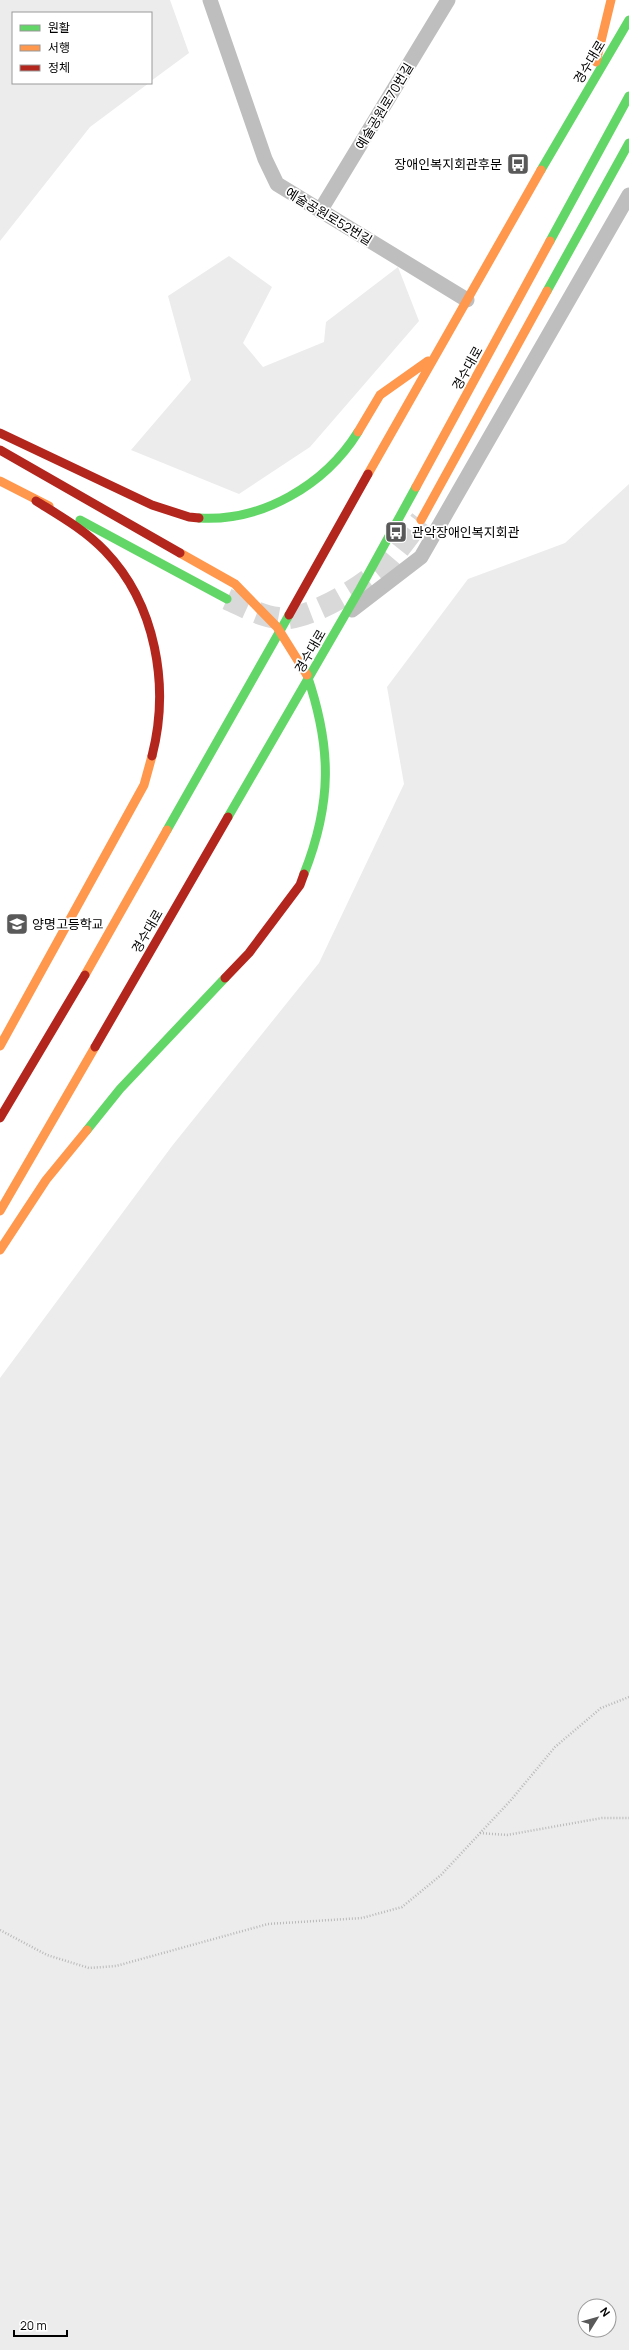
<svg xmlns="http://www.w3.org/2000/svg" width="629" height="2350" viewBox="0 0 629 2350" font-family="Manrope,'Noto Sans KR',sans-serif">
	<style>
		.green { fill: #ececec; fill-rule: evenodd }
		.lines { fill: none; stroke-linecap: round; stroke-linejoin: round }
		.primary-tunnel { stroke: #d9d9d9; stroke-width: 22; stroke-dasharray: 22 11; stroke-linecap: butt }
		.path { stroke: #b9b9b9; stroke-width: 2.5; stroke-dasharray: 1 2; stroke-linecap: butt }
		.street { stroke: #bebebe; stroke-width: 15 }
		.fast { stroke: #63d668; stroke-width: 9 }
		.slow { stroke: #ff974d; stroke-width: 9 }
		.jam { stroke: #b3261e; stroke-width: 9 }
		.labels { text-anchor: middle; dominant-baseline: central; stroke-width: 3.5; stroke-linejoin: round; paint-order: stroke }
		.street-label { font-size: 13px; fill: #000; stroke: #fff }
		.poi-label { font-size: 13px; fill: #000; stroke: #fff; text-anchor: start }
	</style>
	<rect width="100%" height="100%" fill="#fff"/>
	<path class="green" d="M 0,0 L 170,0 L 189,53 L 151,81 L 151,13 L 13,13 L 13,83 L 149,83 L 90,127 L 0,241 Z
		M 229,256 L 272,287 L 243,343 L 263,367 L 324,342 L 326,322 L 398,267 L 419,321 L 310,447 L 239,494 L 131,450 L 191,380 L 168,296 Z
		M 629,484 L 629,2350 L 0,2350 L 0,1378 L 172,1146 L 319,963 L 404,784 L 387,687 L 468,579 L 565,543 ZM 585,2306 L 609,2306 L 609,2330 L 585,2330 Z"/>
	<g class="lines">
		<path class="primary-tunnel" d="M 227,599 C 243,606 260,616 278,618 C 305,623 369,584 387,563 C 399,550 410,534 421,520"/>
		<path class="path" d="M 480,1833 L 507,1835 L 602,1818 L 629,1818
			M 0,1930 L 47,1955 L 89,1968 L 116,1966 L 268,1924 L 362,1918 L 402,1907 L 441,1875 L 511,1800 L 555,1747 L 601,1708 L 629,1697"/>
		<path class="street" d="M 210,0 L 265,159 L 277,184 L 467,300
			M 320,211 L 448,0
			M 352,610 L 421,557 L 629,195"/>
		<path class="fast" d="M 541,170 L 629,20
			M 550,241 L 629,96
			M 547,291 L 629,143
			M 199,518 C 262,522 325,485 358,432
			M 80,520 L 227,599
			M 228,817 L 360,589 L 416,487
			M 167,830 L 289,615
			M 304,874 C 332,803 332,748 307,675
			M 87,1130 L 120,1089 L 225,978"/>
		<path class="slow" d="M 596,62 L 611,0
			M 358,432 L 380,395 L 428,361
			M 368,474 L 541,170
			M 0,481 L 49,506
			M 416,487 L 550,241
			M 421,520 L 547,291
			M 180,553 L 235,584 L 277,627 L 307,675
			M 85,975 L 167,830
			M 0,1046 L 144,785 L 152,756
			M 0,1211 L 95,1047
			M 0,1250 L 46,1180 L 87,1130"/>
		<path class="jam" d="M 0,433 L 152,505 L 189,517 L 199,518
			M 0,450 L 180,553
			M 36,501 C 60,516 85,530 105,551 C 156,604 170,686 152,756
			M 289,615 L 368,474
			M 225,978 L 249,953 L 300,885 L 304,874
			M 95,1047 L 228,817
			M 0,1118 L 85,975"/>
	</g>
	<defs>
		<g id="bus-square" transform="scale(1.15)"><rect x="-9" y="-9" width="18" height="18" rx="4" fill="#595959" stroke="#fff"/><path d="M-5-6H5V4H4V6H2V4H-2V6H-4V4H-5ZM-3.5-4V0h7V-4ZM-3.5 1.2v1.5H-2V1.2ZM2 1.2v1.5H3.5V1.2Z" fill="#fff"/></g>
		<g id="school-square" transform="scale(1.15)"><rect x="-9" y="-9" width="18" height="18" rx="4" fill="#595959" stroke="#fff"/><path d="M0-5L7-2L0 1L-7-2ZM-4 1L0 2.5L4 1V4Q0 6-4 4Z" fill="#fff"/></g>
	</defs>
	<g fill-rule="evenodd">
		<use href="#bus-square" x="518" y="164"/>
		<use href="#bus-square" x="396" y="532"/>
		<use href="#school-square" x="17" y="924"/>
	</g>
	<g class="labels">
		<g class="street-label">
			<text transform="translate(589 62) rotate(-59)">경수대로</text>
			<text transform="translate(384 106) rotate(-59)">예술공원로70번길</text>
			<text transform="translate(329 216) rotate(31)">예술공원로52번길</text>
			<text transform="translate(467 368) rotate(-61)">경수대로</text>
			<text transform="translate(310 651) rotate(-60)">경수대로</text>
			<text transform="translate(147 931) rotate(-60)">경수대로</text>
		</g>
		<g class="poi-label">
			<text x="502" y="164" text-anchor="end">장애인복지회관후문</text>
			<text x="412" y="532">관악장애인복지회관</text>
			<text x="32" y="924">양명고등학교</text>
		</g>
	</g>
	<rect x="12" y="12" width="140" height="72" fill="#ffffff" stroke="#999999"/>
	<rect x="20" y="25" width="20" height="6" fill="#63d668" stroke="#999999"/>
	<text x="48" y="32" font-size="12" fill="#000000">원활</text>
	<rect x="20" y="45" width="20" height="6" fill="#ff974d" stroke="#999999"/>
	<text x="48" y="52" font-size="12" fill="#000000">서행</text>
	<rect x="20" y="65" width="20" height="6" fill="#b3261e" stroke="#999999"/>
	<text x="48" y="72" font-size="12" fill="#000000">정체</text>
	<g transform="translate(597 2318) rotate(53)"><circle r="19" fill="#ffffff" stroke="#999999"/>
	<path d="M0-3L7 15L0 10L-7 15Z" fill="#595959"/>
	<text y="-6" font-size="11" font-weight="bold" text-anchor="middle" fill="#000000">N</text>
	</g>
	<path d="M14 2330v6h53v-6" fill="none" stroke="#000000" stroke-width="2"/>
	<text x="20" y="2330" font-size="12" fill="#000000" stroke="#ffffff" stroke-width="3" paint-order="stroke">20 m</text>
</svg>
